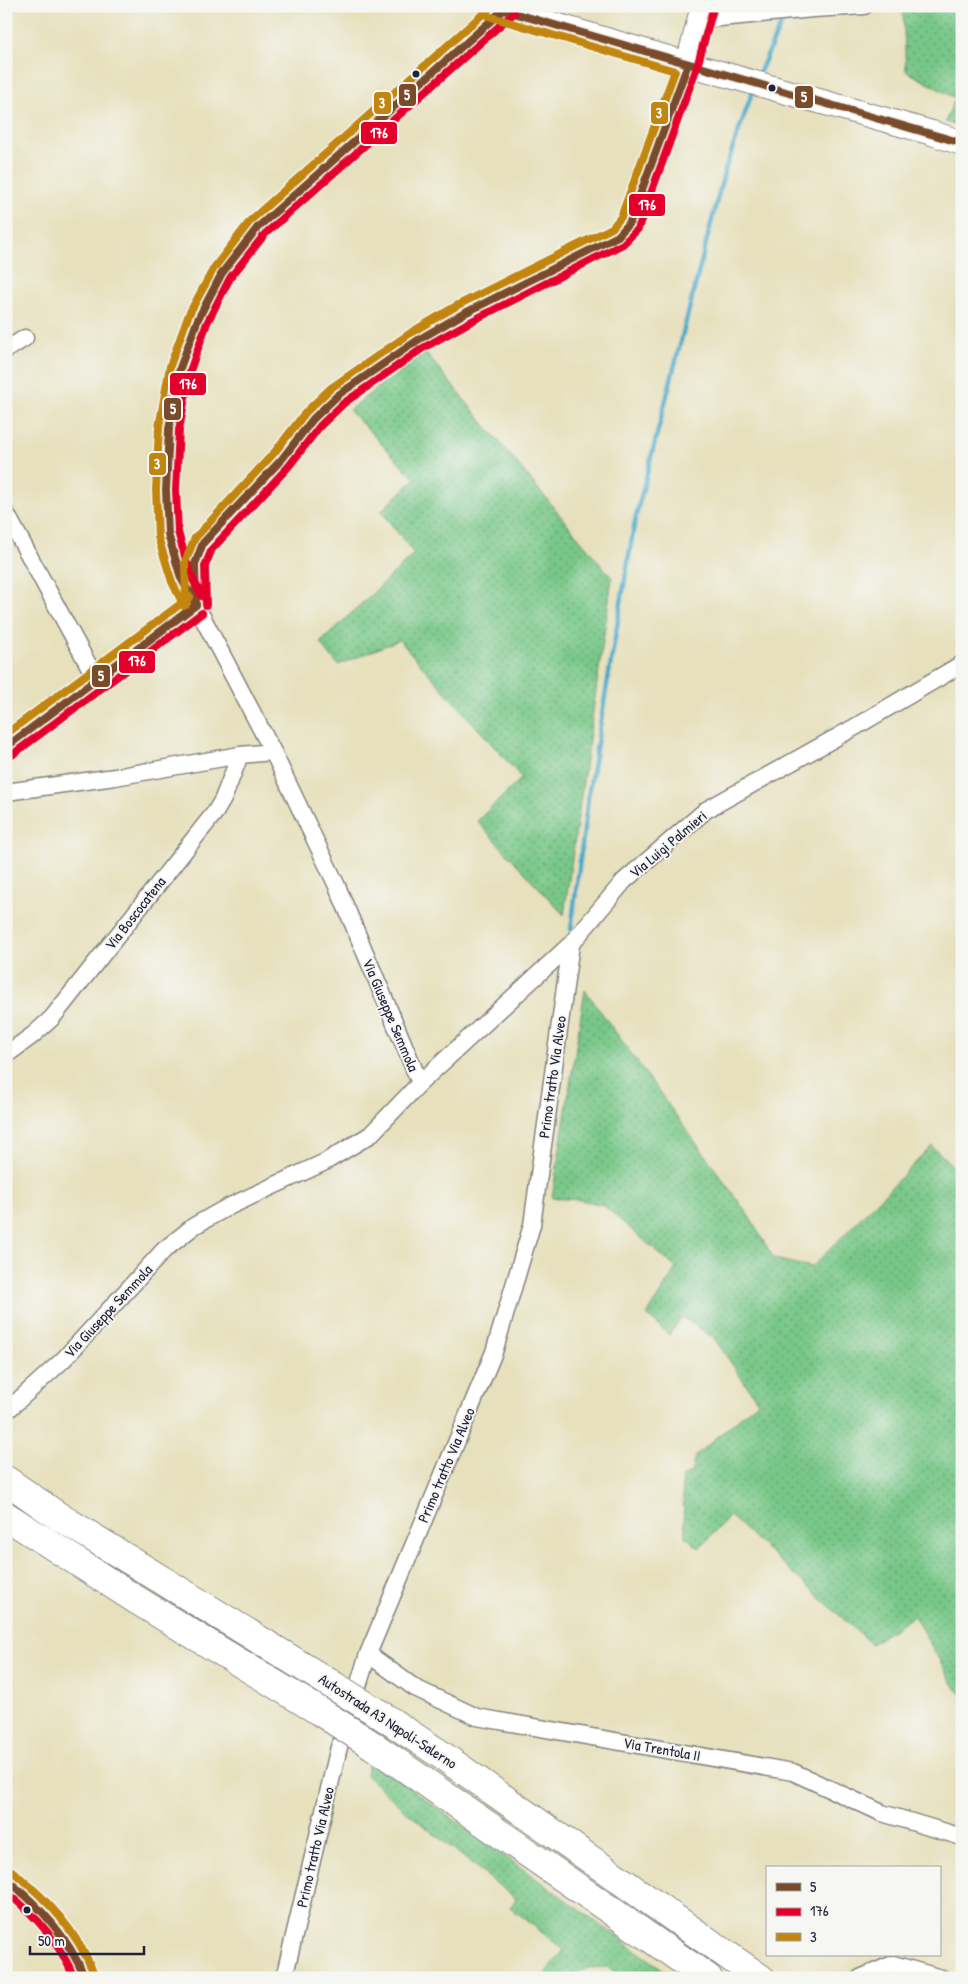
<svg xmlns="http://www.w3.org/2000/svg" width="968" height="1984" viewBox="0 0 968 1984" font-family="'Patrick Hand',sans-serif">
	<style>
		.grass { fill: url(#grass-dots); stroke: #4d7462 }
		.lines { fill: none; stroke-linecap: round; stroke-linejoin: round }
		.stream { stroke: #4aa9c9; stroke-width: 4.5 }
		.street-casing { stroke: #84817c; stroke-width: 19 }
		.secondary-casing { stroke: #84817c; stroke-width: 26 }
		.highway-casing { stroke: #84817c; stroke-width: 30 }
		.street { stroke: #fff; stroke-width: 16 }
		.secondary { stroke: #fff; stroke-width: 24 }
		.highway { stroke: #fff; stroke-width: 28 }
		.highway-bridge-casing { stroke: #84817c; stroke-width: 30; stroke-linecap: butt }
		.highway-bridge { stroke: #fff; stroke-width: 28 }
		.bus-1-casing { stroke: #f6f6f2; stroke-width: 11 }
		.bus-2-casing { stroke: #f6f6f2; stroke-width: 11 }
		.bus-3-casing { stroke: #f6f6f2; stroke-width: 11 }
		.bus-1 { stroke: #7a4b2a; stroke-width: 8 }
		.bus-2 { stroke: #e4002b; stroke-width: 8 }
		.bus-3 { stroke: #c2850f; stroke-width: 8 }
		.bus-dot { fill: #22223b; stroke: #f6f6f2; stroke-width: 2 }
		.labels { text-anchor: middle; dominant-baseline: central; stroke-width: 4; stroke-linejoin: round; paint-order: stroke }
		.street-label { font-size: 15px; fill: #22223b; stroke: #f6f6f2 }
		.line-badge { stroke: #f6f6f2; stroke-width: 2 }
		.badge-label { font-size: 14px; text-anchor: middle; font-weight: bold; fill: #fff }
	</style>
	<defs>
		<pattern id="grass-dots" width="8" height="8" patternUnits="userSpaceOnUse" patternTransform="scale(1.25)"><rect width="8" height="8" fill="#78c788"/><path d="M2 2h.1M6 6h.1" fill="none" stroke="#62a170" stroke-width="1.8" stroke-linecap="round"/></pattern>
	</defs>
	<rect width="100%" height="100%" fill="#f6f6f2"/>
	<filter id="ink" filterUnits="userSpaceOnUse"><feTurbulence type="fractalNoise" baseFrequency=".02" numOctaves="2"/><feDisplacementMap in="SourceGraphic" scale="10" xChannelSelector="R" yChannelSelector="G"/><feConvolveMatrix kernelMatrix="1 2 1 2 8 2 1 2 1" color-interpolation-filters="sRGB"/></filter>
	<filter id="wash" filterUnits="userSpaceOnUse"><feTurbulence type="fractalNoise" baseFrequency=".0096" numOctaves="4" result="noise"/><feDisplacementMap in="SourceGraphic" scale="20" xChannelSelector="R" yChannelSelector="G"/><feGaussianBlur stdDeviation="1.12" result="paint"/><feColorMatrix in="noise" values="0 0 0 0 0 0 0 0 0 0 0 0 0 0 0 0 0 1.4 0 .05"/><feComposite in="paint" operator="in"/></filter>
	<g filter="url(#wash)">
		<rect width="100%" height="100%" fill="#e6e0bc"/>
		<path class="grass" d="M 949,6 L 962,6 L 962,127 L 945,122 L 955,98 L 906,71 L 903,10 Z
			M 424,351 L 612,578 L 564,915 L 477,821 L 522,778 L 399,640 L 338,665 L 320,643 L 414,554 L 381,511 L 415,479 L 349,410 Z
			M 585,990 L 747,1213 L 774,1259 L 812,1267 L 932,1146 L 959,1172 L 962,1172 L 962,1695 L 956,1689 L 914,1616 L 871,1644 L 730,1516 L 699,1548 L 685,1536 L 682,1477 L 691,1473 L 695,1456 L 758,1402 L 714,1338 L 682,1317 L 669,1335 L 647,1315 L 676,1268 L 603,1205 L 581,1200 L 552,1198 Z
			M 369,1759 L 675,1978 L 623,1978 L 608,1967 L 589,1968 L 578,1972 L 573,1978 L 542,1978 L 564,1950 L 510,1907 L 516,1899 L 403,1809 L 366,1775 Z"/>
		<g class="lines">
			<path class="stream" d="M 758,76 L 784,17
				M 571,929 L 589,791 L 635,520 L 724,173 L 753,90"/>
		</g>
	</g>
	<g filter="url(#ink)">
		<g class="lines">
			<g class="street-casing">
				<path id="street" d="M 699,20 L 813,9 L 864,6
					M 6,350 L 25,338
					M 6,513 L 96,679
					M 196,605 L 273,752 L 337,886 L 420,1083
					M 6,792 L 115,777 L 240,755 L 273,752
					M 6,1055 L 33,1035 L 52,1018 L 216,811 L 223,799 L 240,755
					M 9,1409 L 63,1360 L 164,1250 L 194,1226 L 226,1208 L 325,1162 L 370,1135 L 420,1083 L 571,944 L 624,881 L 706,810 L 855,727 L 962,664
					M 368,1654 L 415,1688 L 477,1717 L 793,1772 L 882,1813 L 962,1837
					M 284,1978 L 339,1747 L 368,1654 L 494,1352 L 532,1225 L 571,944
					M 860,1978 L 893,1964 L 941,1978"/>
			</g>
			<g class="secondary-casing">
				<path id="secondary" d="M 491,6 L 688,64 L 932,133 L 962,143
					M 192,599 L 181,578 L 168,534 L 166,490 L 169,429 L 180,368 L 198,319 L 222,273 L 258,227 L 507,6
					M 196,605 L 195,564 L 203,543 L 247,498 L 282,459 L 313,419 L 338,395 L 418,340 L 463,314 L 618,236 L 630,222 L 688,64 L 703,6
					M 6,747 L 196,605
					M 6,1879 C 40,1905 70,1936 85,1978"/>
			</g>
			<g class="highway-casing">
				<path id="highway" d="M 6,1480 L 58,1516 L 331,1684
					M 6,1516 L 135,1599 L 319,1711
					M 378,1713 L 440,1754 L 760,1978
					M 372,1745 L 708,1978"/>
			</g>
			<use href="#street" class="street"/>
			<use href="#secondary" class="secondary"/>
			<use href="#highway" class="highway"/>
			<g class="highway-bridge-casing">
				<path id="highway-bridge" d="M 331,1684 L 378,1713
					M 319,1711 L 372,1745"/>
			</g>
			<use href="#highway-bridge" class="highway-bridge"/>
			<g class="bus-1-casing">
				<path id="bus-1" d="M 196,605 L 181,578 L 168,534 L 166,490 L 169,429 L 180,368 L 198,319 L 222,273 L 258,227 L 503,10 L 962,143
					M 196,605 L 195,564 L 203,543 L 282,459 L 313,419 L 338,395 L 418,340 L 463,314 L 618,236 L 630,222 L 688,64
					M 6,747 L 196,605
					M 6,1879 C 41,1907 68,1937 85,1978"/>
			</g>
			<g class="bus-2-casing">
				<path id="bus-2" d="M 202,596 L 190,574 L 178,532 L 176,490 L 179,430 L 190,371 L 207,323 L 230,278 L 265,234 L 514,13
					M 206,605 L 205,566 L 212,549 L 289,466 L 320,426 L 344,403 L 423,348 L 468,323 L 623,244 L 638,229 L 697,67 L 713,9
					M 12,755 L 202,613
					M 6,1892 C 36,1915 60,1943 74,1978"/>
			</g>
			<g class="bus-3-casing">
				<path id="bus-3" d="M 186,605 L 185,562 L 195,538 L 274,453 L 306,412 L 331,388 L 412,332 L 458,305 L 612,228 L 621,217 L 675,71 L 488,16
					M 184,606 L 172,582 L 158,537 L 156,490 L 159,427 L 170,366 L 189,314 L 214,268 L 251,220 L 492,6
					M 6,734 L 190,597
					M 12,1871 C 48,1900 77,1931 94,1974"/>
			</g>
			<use href="#bus-1" class="bus-1"/>
			<use href="#bus-2" class="bus-2"/>
			<use href="#bus-3" class="bus-3"/>
		</g>
	</g>
	<g class="bus-dot">
		<circle cx="416" cy="74" r="4.5"/>
		<circle cx="772" cy="88" r="4.5"/>
		<circle cx="27" cy="1910" r="4.5"/>
	</g>
	<g class="labels">
		<g class="street-label">
			<text transform="translate(668 844) rotate(-40)">Via Luigi Palmieri</text>
			<text transform="translate(135 913) rotate(-52)">Via Boscocatena</text>
			<text transform="translate(391 1015) rotate(67)">Via Giuseppe Semmola</text>
			<text transform="translate(552 1077) rotate(-82)">Primo tratto Via Alveo</text>
			<text transform="translate(108 1311) rotate(-47)">Via Giuseppe Semmola</text>
			<text transform="translate(446 1465) rotate(-67)">Primo tratto Via Alveo</text>
			<text transform="translate(388 1721) rotate(33)">Autostrada A3 Napoli-Salerno</text>
			<text transform="translate(662 1749) rotate(10)">Via Trentola II</text>
			<text transform="translate(315 1847) rotate(-77)">Primo tratto Via Alveo</text>
		</g>
	</g>
	<g class="line-badge">
		<rect x="398" y="83" width="19" height="24" rx="5" fill="#7a4b2a"/>
		<rect x="794" y="85" width="20" height="24" rx="5" fill="#7a4b2a"/>
		<rect x="373" y="91" width="19" height="24" rx="5" fill="#c2850f"/>
		<rect x="650" y="101" width="19" height="24" rx="5" fill="#c2850f"/>
		<rect x="360" y="121" width="38" height="24" rx="5" fill="#e4002b"/>
		<rect x="628" y="193" width="38" height="24" rx="5" fill="#e4002b"/>
		<rect x="169" y="372" width="38" height="24" rx="5" fill="#e4002b"/>
		<rect x="163" y="397" width="19" height="24" rx="5" fill="#7a4b2a"/>
		<rect x="148" y="452" width="19" height="24" rx="5" fill="#c2850f"/>
		<rect x="118" y="650" width="38" height="24" rx="5" fill="#e4002b"/>
		<rect x="91" y="664" width="20" height="24" rx="5" fill="#7a4b2a"/>
	</g>
	<g class="badge-label">
		<text x="407" y="100">5</text>
		<text x="804" y="102">5</text>
		<text x="382" y="108">3</text>
		<text x="659" y="118">3</text>
		<text x="379" y="138">176</text>
		<text x="647" y="210">176</text>
		<text x="188" y="389">176</text>
		<text x="173" y="414">5</text>
		<text x="157" y="469">3</text>
		<text x="137" y="666">176</text>
		<text x="101" y="681">5</text>
	</g>
	<rect width="968" height="1984" fill="none" stroke="#f6f6f2" stroke-width="25"/>
	<rect x="766" y="1866" width="175" height="90" fill="#f6f6f2" stroke="#a1a1a9"/>
	<rect x="776" y="1883" width="25" height="8" fill="#7a4b2a" stroke="#a1a1a9"/>
	<text x="810" y="1892" font-size="15" fill="#22223b">5</text>
	<rect x="776" y="1908" width="25" height="8" fill="#e4002b" stroke="#a1a1a9"/>
	<text x="810" y="1916" font-size="15" fill="#22223b">176</text>
	<rect x="776" y="1933" width="25" height="8" fill="#c2850f" stroke="#a1a1a9"/>
	<text x="810" y="1942" font-size="15" fill="#22223b">3</text>
	<path d="M30 1946v8h114v-8" fill="none" stroke="#22223b" stroke-width="2.5"/>
	<text x="38" y="1946" font-size="15" fill="#22223b" stroke="#f6f6f2" stroke-width="4" paint-order="stroke">50 m</text>
</svg>
